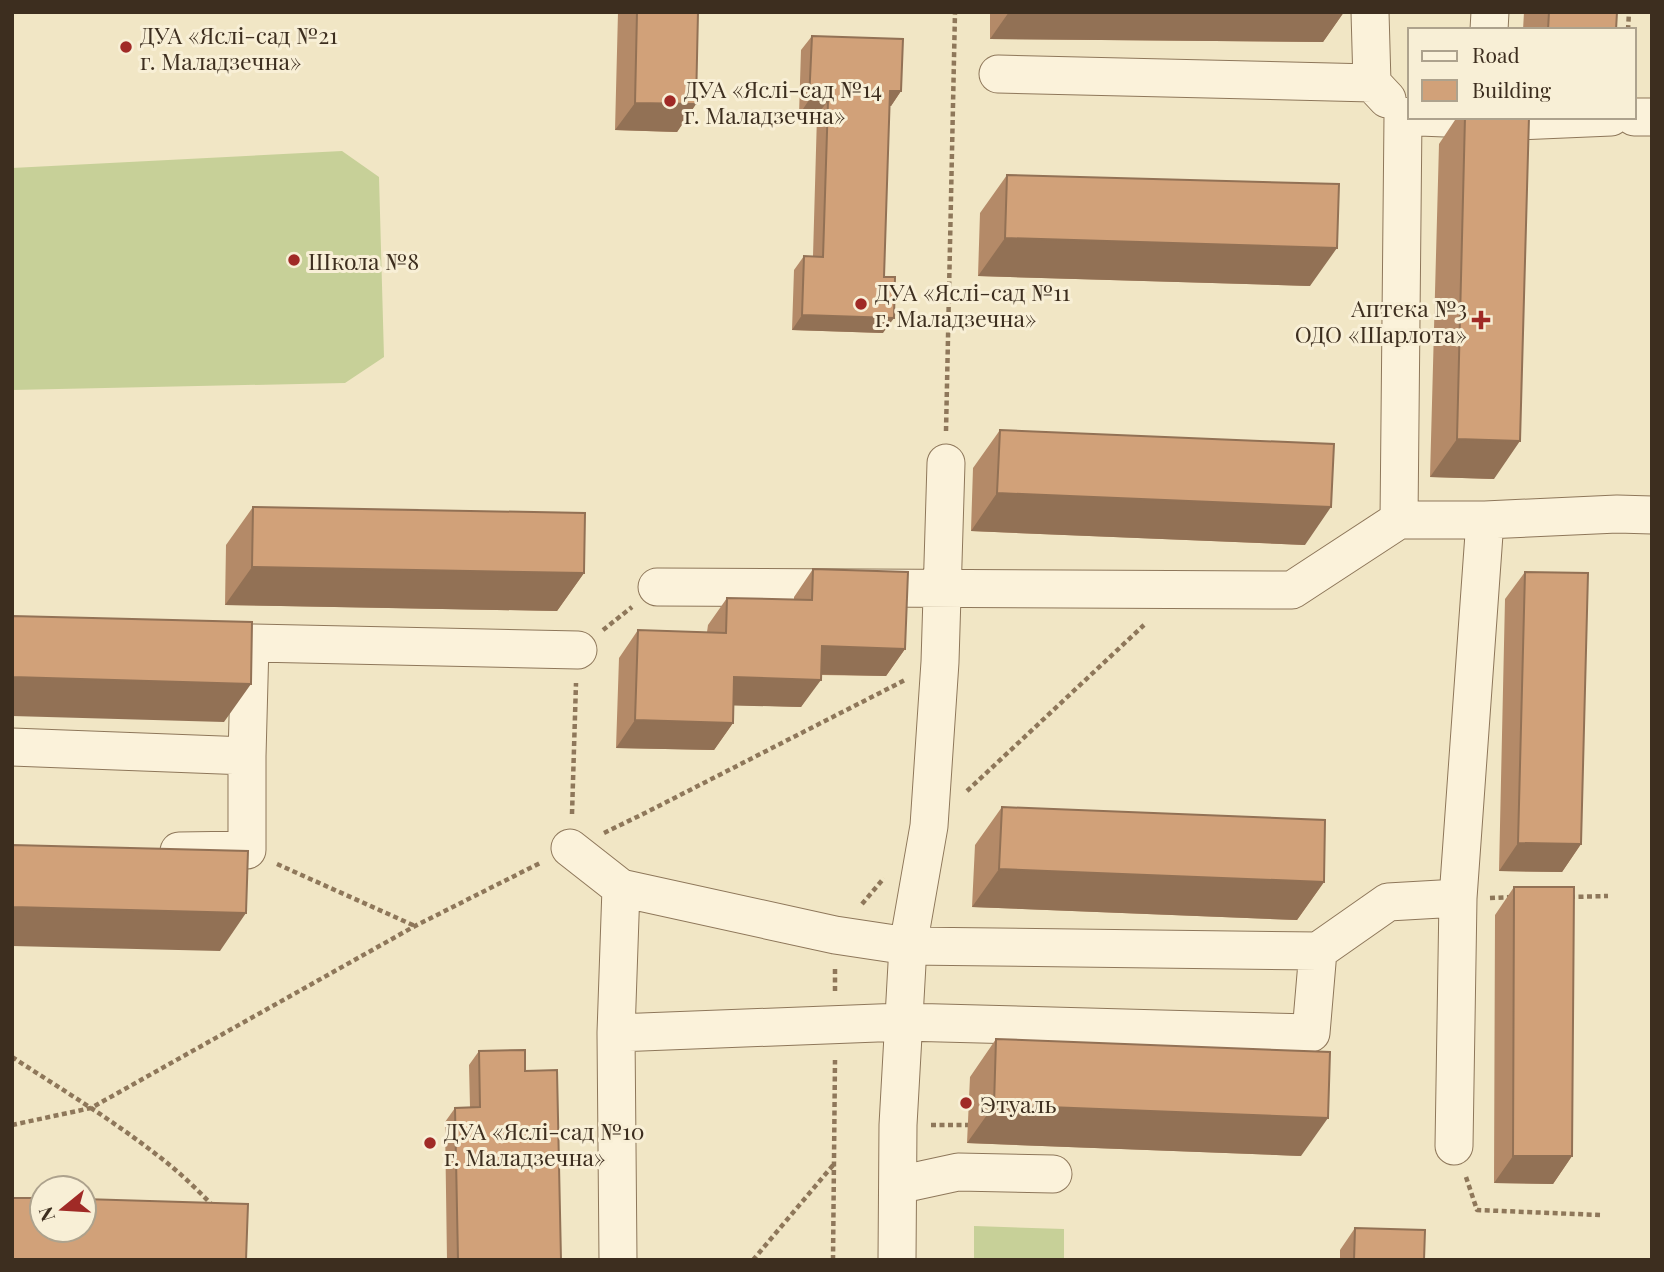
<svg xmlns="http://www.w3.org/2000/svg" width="1664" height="1272" viewBox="0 0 1664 1272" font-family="'Playfair Display',serif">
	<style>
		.pitch { fill: #c7d098 }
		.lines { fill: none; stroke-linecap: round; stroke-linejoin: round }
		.minor-casing { stroke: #8e775a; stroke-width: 39 }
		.path { stroke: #8e775a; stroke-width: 4.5; stroke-dasharray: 5 3.5; stroke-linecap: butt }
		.minor { stroke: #fbf2da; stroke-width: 37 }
		.wall { fill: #b48a68 }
		.shaded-wall { fill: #927155 }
		.building { fill: #d1a179; stroke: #927155; stroke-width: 2 }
		.poi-dot { fill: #a02a26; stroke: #f8efd6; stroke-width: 2.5 }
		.labels { text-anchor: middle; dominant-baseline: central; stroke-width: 6; stroke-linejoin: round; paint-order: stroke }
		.poi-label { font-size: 23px; fill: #3d2e1f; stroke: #f8efd6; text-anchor: start }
	</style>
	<rect width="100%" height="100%" fill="#f1e6c5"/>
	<path class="pitch" d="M 342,151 L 379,177 L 384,357 L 345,383 L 12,390 L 12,168 Z
		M 974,1226 L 1064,1229 L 1064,1260 L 974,1260 Z"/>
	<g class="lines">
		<g class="minor-casing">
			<path id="minor" d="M 1370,12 L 1372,83 L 1387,99
				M 1489,30 L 1490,12
				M 998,74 L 1372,83
				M 1410,117 L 1403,116 L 1399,520 L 1485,520 L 1617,514 L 1652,515
				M 1420,117 L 1519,121 L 1611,117
				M 1634,117 L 1652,117
				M 657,587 L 1292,590 L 1399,520
				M 12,747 L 247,756 L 247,850 L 179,851
				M 247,756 L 250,643 L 578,650
				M 570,848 L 621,888 L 835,935 L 908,946 L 1318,951 L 1311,1033 L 903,1022 L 616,1033
				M 1318,951 L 1388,902 L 1458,898
				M 1454,1146 L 1458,898 L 1485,520
				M 898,1185 L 958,1172 L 1053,1174
				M 618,1260 L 616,1033 L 621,888
				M 897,1260 L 898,1125 L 908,946 L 929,826 L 940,662 L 946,463"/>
		</g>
		<path class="path" d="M 1628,30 L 1629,12
			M 946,431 L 955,12
			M 603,630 L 632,607
			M 967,791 L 1144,625
			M 572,814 L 576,683
			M 604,833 L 645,813 L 905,680
			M 277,864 L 415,926
			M 1570,897 L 1608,896
			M 1490,898 L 1513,897
			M 862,904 L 884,878
			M 835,991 L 835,969
			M 12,1057 C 61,1089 111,1119 157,1155 C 177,1170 196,1188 213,1206
			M 12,1125 L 91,1108 L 415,926 L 542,862
			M 931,1125 L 968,1125
			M 1466,1177 L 1477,1210 L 1600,1215
			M 753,1260 L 834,1164
			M 833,1260 L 835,1060"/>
		<use href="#minor" class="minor"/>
	</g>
	<path class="wall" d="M 618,12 L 698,12 L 696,104 L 677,132 L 615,130 Z
		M 990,12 L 1344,12 L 1323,42 L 990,39 Z
		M 1524,12 L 1617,12 L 1616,30 L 1523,30 Z
		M 812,36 L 901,91 L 891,106 L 889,106 L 884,277 L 883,333 L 792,330 L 794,270 L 804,256 L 813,256 L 817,115 L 799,115 L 801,50 Z
		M 1457,117 L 1529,117 L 1494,479 L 1430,477 L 1439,144 Z
		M 1007,175 L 1310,286 L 978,276 L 980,213 Z
		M 1000,430 L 1305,545 L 971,531 L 973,468 Z
		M 253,507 L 584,573 L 557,611 L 225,605 L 226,545 Z
		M 813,569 L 905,649 L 886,676 L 821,675 L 801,707 L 733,705 L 733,723 L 714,750 L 616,748 L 619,658 L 638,630 L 707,632 L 708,625 L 727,598 L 794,600 L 794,597 Z
		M 1525,572 L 1581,844 L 1562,872 L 1499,871 L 1505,599 Z
		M 1002,807 L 1324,882 L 1297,920 L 972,907 L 975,845 Z
		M 1514,887 L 1572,1156 L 1553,1184 L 1494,1183 L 1495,915 Z
		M 996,1039 L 1301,1156 L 967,1143 L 970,1077 Z
		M 479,1051 L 525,1071 L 561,1260 L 447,1260 L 445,1122 L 455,1108 L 470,1107 L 469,1065 Z
		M 1355,1228 L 1424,1260 L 1340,1260 L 1340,1250 Z"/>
	<path class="shaded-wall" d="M 1009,12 L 1344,12 L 1323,42 L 990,39 Z
		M 890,91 L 901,91 L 891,106 L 879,105 Z
		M 809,100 L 828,101 L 817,115 L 799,115 Z
		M 635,103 L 696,104 L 677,132 L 615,130 Z
		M 1005,238 L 1337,248 L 1310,286 L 978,276 Z
		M 802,315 L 894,318 L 883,333 L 792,330 Z
		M 1457,439 L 1520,441 L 1494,479 L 1430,477 Z
		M 997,493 L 1331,507 L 1305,545 L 971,531 Z
		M 252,567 L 584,573 L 557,611 L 225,605 Z
		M 822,646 L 905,649 L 886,676 L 802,674 Z
		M 12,677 L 251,684 L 224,722 L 12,716 Z
		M 734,677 L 821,680 L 801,707 L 715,705 Z
		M 635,720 L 733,723 L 714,750 L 616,748 Z
		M 1518,843 L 1581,844 L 1562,872 L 1499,871 Z
		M 999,869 L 1324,882 L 1297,920 L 972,907 Z
		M 12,907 L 246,913 L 220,951 L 12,946 Z
		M 994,1105 L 1328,1118 L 1301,1156 L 967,1143 Z
		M 1513,1156 L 1572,1156 L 1553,1184 L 1494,1183 Z"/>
	<path class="building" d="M 637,12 L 698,12 L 696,104 L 635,103 Z
		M 1549,12 L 1617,12 L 1616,30 L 1548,30 Z
		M 812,36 L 903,39 L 901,91 L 890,91 L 884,277 L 895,277 L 894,318 L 802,315 L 804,256 L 823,257 L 828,101 L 809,100 Z
		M 1465,117 L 1529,117 L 1520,441 L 1457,439 Z
		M 1007,175 L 1339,184 L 1337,248 L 1005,238 Z
		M 1000,430 L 1334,444 L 1331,507 L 997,493 Z
		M 253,507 L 585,513 L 584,573 L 252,567 Z
		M 813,569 L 908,572 L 905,649 L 822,646 L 821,680 L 734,677 L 733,723 L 635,720 L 638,630 L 726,633 L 727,598 L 812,600 Z
		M 1525,572 L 1588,573 L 1581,844 L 1518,843 Z
		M 12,616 L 252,622 L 251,684 L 12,677 Z
		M 1002,807 L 1325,820 L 1324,882 L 999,869 Z
		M 12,845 L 248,851 L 246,913 L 12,907 Z
		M 1514,887 L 1574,887 L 1572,1156 L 1513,1156 Z
		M 996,1039 L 1330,1052 L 1328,1118 L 994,1105 Z
		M 525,1050 L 525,1071 L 557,1070 L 561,1260 L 458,1260 L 455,1108 L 480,1107 L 479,1051 Z
		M 12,1198 L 42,1198 L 42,1230 L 84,1230 L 84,1199 L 248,1204 L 246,1260 L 12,1259 Z
		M 1355,1228 L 1425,1230 L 1424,1260 L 1354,1260 Z"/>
	<g class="poi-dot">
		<circle cx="126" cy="47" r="7"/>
		<circle cx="670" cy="101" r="7"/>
		<circle cx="294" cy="260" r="7"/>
		<circle cx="861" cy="304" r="7"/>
		<path d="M1477.5 309.5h7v7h7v7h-7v7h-7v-7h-7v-7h7z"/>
		<circle cx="966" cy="1103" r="7"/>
		<circle cx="430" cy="1143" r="7"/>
	</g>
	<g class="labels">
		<g class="poi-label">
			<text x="140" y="34">ДУА «Яслі-сад №21<tspan x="140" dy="26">г. Маладзечна»</tspan></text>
			<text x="684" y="88">ДУА «Яслі-сад №14<tspan x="684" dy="26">г. Маладзечна»</tspan></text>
			<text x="308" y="260">Школа №8</text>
			<text x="875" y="291">ДУА «Яслі-сад №11<tspan x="875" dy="26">г. Маладзечна»</tspan></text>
			<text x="1467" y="307" text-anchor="end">Аптека №3<tspan x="1467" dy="26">ОДО «Шарлота»</tspan></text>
			<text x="980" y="1103">Этуаль</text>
			<text x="444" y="1130">ДУА «Яслі-сад №10<tspan x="444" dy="26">г. Маладзечна»</tspan></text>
		</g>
	</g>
	<rect width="1664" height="1272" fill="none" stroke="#3d2e1f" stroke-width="28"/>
	<rect x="1408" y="28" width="228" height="91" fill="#f8efd6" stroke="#ada28d" stroke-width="2"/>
	<rect x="1422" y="51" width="35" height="10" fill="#fbf2da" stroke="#ada28d" stroke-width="2"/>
	<text x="1472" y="63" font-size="21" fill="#3d2e1f">Road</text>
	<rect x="1422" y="80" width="35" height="21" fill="#d1a179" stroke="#ada28d" stroke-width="2"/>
	<text x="1472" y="98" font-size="21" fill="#3d2e1f">Building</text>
	<g transform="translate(63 1209) rotate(252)"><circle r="33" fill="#f8efd6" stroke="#ada28d" stroke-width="2"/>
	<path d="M0-5L12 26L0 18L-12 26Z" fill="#a02a26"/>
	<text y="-10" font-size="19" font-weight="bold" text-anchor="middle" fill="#3d2e1f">N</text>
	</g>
</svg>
